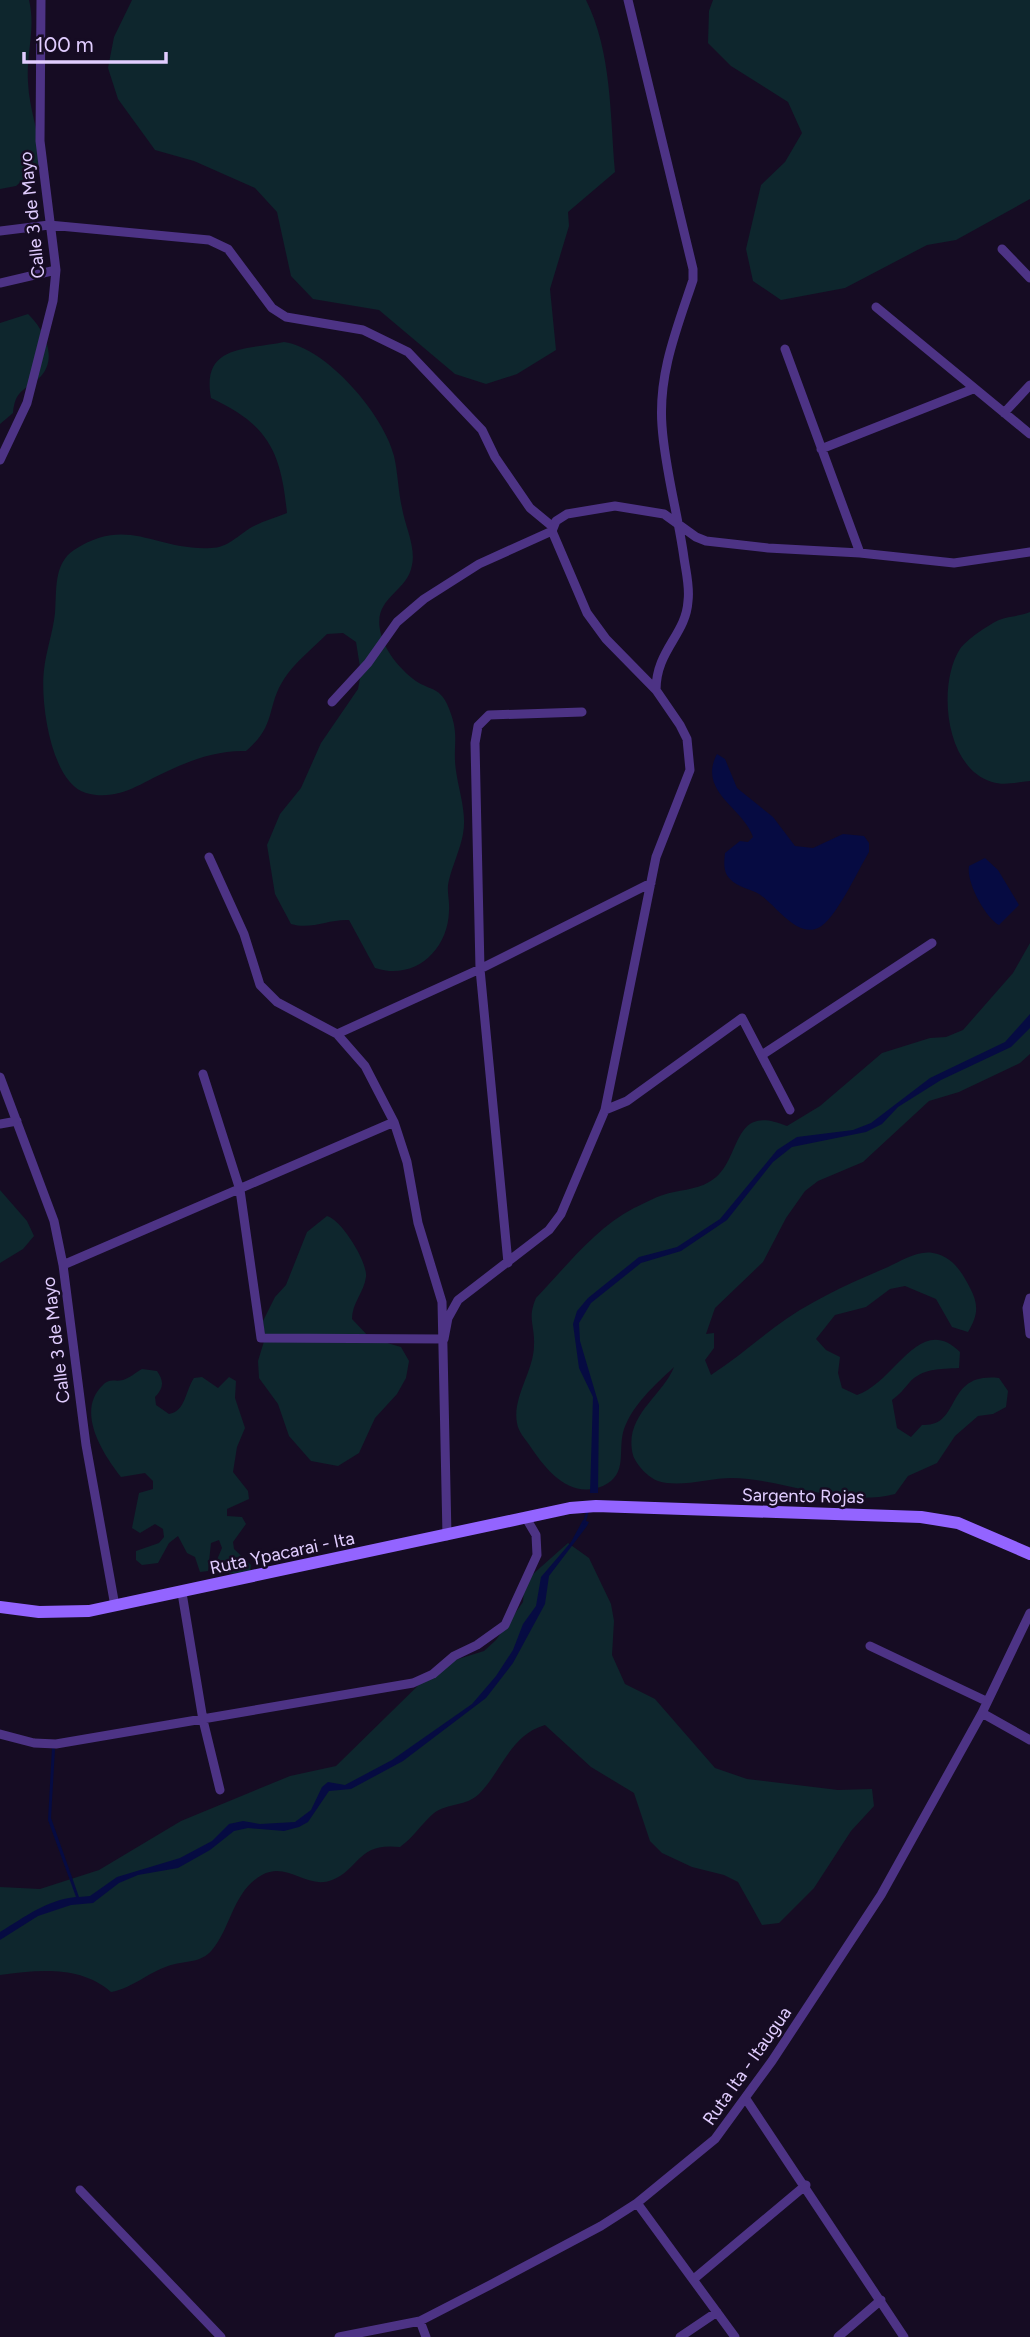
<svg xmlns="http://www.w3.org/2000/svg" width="1030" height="2337" viewBox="0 0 1030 2337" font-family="Figtree,sans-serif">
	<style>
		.green { fill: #0e262d }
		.water { fill: #060b42 }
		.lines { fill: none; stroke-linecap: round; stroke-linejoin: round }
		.stream { stroke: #060b42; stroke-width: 2.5 }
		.street { stroke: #4d3385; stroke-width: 9 }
		.secondary { stroke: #9364ff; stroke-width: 12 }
		.labels { text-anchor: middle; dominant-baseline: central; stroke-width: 5; stroke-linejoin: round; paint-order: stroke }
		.street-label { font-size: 18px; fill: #e1cdff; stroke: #160c23 }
	</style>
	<rect width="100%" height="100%" fill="#160c23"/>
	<path class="green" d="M 0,0 L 29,0 C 36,29 26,53 28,82 C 29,109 40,136 42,163 L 16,186 L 0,189 Z
		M 132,0 L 586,0 C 612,52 610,116 615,172 L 568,212 L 569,226 L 550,289 L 556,350 L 517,374 L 486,384 L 455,374 L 379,310 L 313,299 L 291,276 L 277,212 L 255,188 L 194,161 L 155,150 L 118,99 L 108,68 L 114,37 Z
		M 713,0 L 1030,0 L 1030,199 L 956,240 L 927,245 L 845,288 L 781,300 L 753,281 L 746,249 L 761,185 L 785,162 L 802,133 L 788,102 L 731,66 L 708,43 L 709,11 Z
		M 28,314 C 44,329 60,360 38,379 C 23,391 15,391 13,413 L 0,424 L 0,323 Z
		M 284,342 C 327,348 384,415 394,456 C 398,473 398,491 402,508 C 405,526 416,547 412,565 C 407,594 371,597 381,634 C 385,652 403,673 419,683 C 432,690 440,689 447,704 C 461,735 452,743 456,771 C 459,792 467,813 463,834 C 460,850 453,864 449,880 C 446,891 450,900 449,911 C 448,951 414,981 375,968 L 349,920 C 328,919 312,930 291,924 L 275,894 L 267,845 L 280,814 L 301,788 L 321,743 L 358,689 L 361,673 L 356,642 L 343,633 L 327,634 C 313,648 295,662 284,679 C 266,707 277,725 246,751 C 219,750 194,759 170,770 C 142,782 119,802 86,793 C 51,783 40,702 44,670 C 46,651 53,632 55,613 C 57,591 53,564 74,550 C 129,515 154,551 211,548 C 228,548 238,535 252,527 C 263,521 275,518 287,513 C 281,452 269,425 211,398 C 201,344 247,350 284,342 Z
		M 1030,612 L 1030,781 C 1018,782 1004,786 992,782 C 945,768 937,685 960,649 C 966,640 988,625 999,620 C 1009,616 1021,616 1030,612 Z
		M 1030,943 L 1030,1054 L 1020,1063 L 959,1092 L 929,1101 L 863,1162 L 818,1181 L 805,1191 L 786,1218 L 763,1262 L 715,1308 L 706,1334 L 714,1333 L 714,1348 L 705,1360 L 711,1375 C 734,1360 754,1343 775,1327 C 808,1302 850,1283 888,1267 C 901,1261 918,1250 933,1253 C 952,1256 962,1272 970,1288 C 979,1305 978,1315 968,1332 L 952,1327 L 936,1299 L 905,1286 L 890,1289 L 866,1307 L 835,1315 L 816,1339 L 826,1350 L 840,1357 L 838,1373 L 842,1388 L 857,1395 C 896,1382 919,1312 960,1352 L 959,1368 C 940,1369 922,1368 909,1383 C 903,1390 900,1394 892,1400 L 897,1428 L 911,1437 L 922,1425 C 963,1427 943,1372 999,1378 L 1008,1391 L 1006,1407 L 993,1414 L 978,1416 L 955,1436 L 937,1463 L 908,1476 L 895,1494 C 841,1508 785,1479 732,1478 C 709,1478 680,1488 658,1481 C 649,1478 636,1465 633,1455 C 623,1416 662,1397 674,1367 C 655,1385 633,1404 624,1429 C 617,1450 629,1474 603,1486 C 570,1500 546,1470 530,1446 C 525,1439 518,1431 517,1423 C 512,1397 534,1371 534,1345 C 535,1325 527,1319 536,1298 C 565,1268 595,1228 634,1208 C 643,1204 653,1198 663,1195 C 677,1190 696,1190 709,1182 C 744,1163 728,1101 787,1126 L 820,1106 L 882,1053 L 930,1038 L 946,1037 L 963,1030 L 1013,973 Z
		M 0,1190 L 27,1221 L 34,1236 L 23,1249 L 0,1263 Z
		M 327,1216 C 342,1220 368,1263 366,1277 C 364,1292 352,1303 352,1319 L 370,1338 L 401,1347 L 409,1361 L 406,1378 L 397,1394 L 375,1418 L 359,1453 L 338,1466 L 311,1461 L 289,1436 L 278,1404 L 259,1378 L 258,1361 L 265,1338 L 263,1321 L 275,1297 L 286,1285 L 307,1232 Z
		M 142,1369 L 157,1371 C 164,1381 164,1388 155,1397 L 156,1405 L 169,1414 C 186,1411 185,1391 194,1378 L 202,1377 L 218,1388 L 229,1377 L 236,1381 L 235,1398 L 245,1428 L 237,1447 L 233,1472 L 248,1491 L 249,1499 L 227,1509 L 227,1516 L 242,1517 L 246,1524 L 233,1542 L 234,1549 L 251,1565 L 250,1573 C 236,1573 222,1577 216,1562 L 222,1548 L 219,1540 L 211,1543 L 208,1571 L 200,1572 L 195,1557 L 187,1553 L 178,1536 L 169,1543 L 158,1563 L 142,1565 L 136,1560 L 136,1551 L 159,1543 L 164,1537 L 163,1529 L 155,1524 L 140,1533 L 132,1528 L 139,1493 L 153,1489 L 153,1481 L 145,1473 L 121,1477 C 103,1454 75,1411 103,1385 C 110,1378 115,1382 123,1380 C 130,1378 136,1372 142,1369 Z
		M 568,1543 L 589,1558 L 611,1604 L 614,1621 L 612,1655 L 625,1684 L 655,1699 L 715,1768 L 747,1779 L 838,1790 L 872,1789 L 874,1806 L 851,1831 L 814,1888 L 779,1923 L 762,1925 L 738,1882 L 724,1875 L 692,1867 L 662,1853 L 650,1841 L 634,1793 L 591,1767 L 545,1725 C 510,1735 502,1771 479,1794 C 467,1806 448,1803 434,1813 C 422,1823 414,1837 400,1847 C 357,1842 360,1869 332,1880 C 306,1890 288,1861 262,1875 C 233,1891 231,1928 212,1950 C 200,1964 185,1960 168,1966 C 147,1973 133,1988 111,1992 C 80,1965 38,1970 0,1975 L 0,1887 L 40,1889 L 99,1870 L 181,1821 L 290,1776 L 336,1766 L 439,1665 L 484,1651 L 496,1640 L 523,1602 L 524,1587 L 533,1574 Z"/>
	<path class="water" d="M 717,754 L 725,759 L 737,788 L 773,817 L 795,846 L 813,848 L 843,834 L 864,836 L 869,843 L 869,852 C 858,870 835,921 818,928 C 796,938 775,904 759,894 C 751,889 737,887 730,879 C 723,872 724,862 725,853 L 740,841 L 748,842 L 753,837 C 744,808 697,792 717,754 Z
		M 985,858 L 998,870 L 1019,905 L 999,925 C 985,917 966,882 969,866 Z
		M 1030,1014 L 1030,1028 L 1011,1047 L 941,1080 L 898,1107 L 882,1124 L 866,1132 L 792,1147 L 773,1162 L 727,1220 L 681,1251 L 641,1263 L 591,1303 L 579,1323 L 580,1341 L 599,1405 L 598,1493 L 590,1493 L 593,1397 L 579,1368 L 573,1324 L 577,1311 L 588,1298 L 639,1257 L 677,1247 L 720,1219 L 777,1150 L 797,1137 L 853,1130 L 871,1123 L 930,1078 L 1005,1042 Z
		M 583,1520 L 589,1522 L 587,1526 L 549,1576 L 545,1604 L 513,1663 L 486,1698 L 403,1761 L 351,1789 L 329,1791 L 308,1822 L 299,1827 L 284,1831 L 248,1828 L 234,1831 L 210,1850 L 178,1868 L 138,1875 L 119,1883 L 93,1903 L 71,1905 L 38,1916 L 0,1940 L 0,1932 C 25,1917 46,1900 76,1897 L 48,1820 L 52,1748 L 55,1749 L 51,1818 L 79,1897 L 90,1896 L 117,1877 L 180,1858 L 212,1841 L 229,1824 L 243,1821 L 260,1824 L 295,1822 L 311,1810 L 322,1787 L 328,1782 L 345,1785 L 392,1760 L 472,1704 L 496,1676 L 513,1650 L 523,1624 L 536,1606 L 541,1577 L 571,1542 Z"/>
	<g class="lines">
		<path class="stream" d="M 584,1523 L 588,1510"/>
		<path class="street" d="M 628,0 L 693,269 L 693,280 C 677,328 658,374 662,426 C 665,470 678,514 684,558 C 686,572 690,587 688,601 C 686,635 656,650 656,690
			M 0,231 L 49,225 L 209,240 L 228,249 L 272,308 L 286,317 L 363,330 L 408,352 L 482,430 L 495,457 L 530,508 L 553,527
			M 1002,249 L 1030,278
			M 0,283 L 56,270
			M 876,307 L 1030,434
			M 785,349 L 860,553
			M 1004,413 L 1030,385
			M 821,449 L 973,389
			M 0,460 L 27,403 L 53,301 L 56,270 L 40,141 L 41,0
			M 332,702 L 368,663 L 397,622 L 424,599 L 479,564 L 552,531
			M 209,857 L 244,934 L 260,985 L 277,1002 L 337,1034 L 365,1066 L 394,1122 L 407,1162 L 418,1223 L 442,1302 L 447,1536
			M 337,1034 L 480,969 L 651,883
			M 762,1055 L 932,943
			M 203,1074 L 240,1190 L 261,1338 L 444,1339 L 448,1318 L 458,1300 L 549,1230 L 561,1214 L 605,1110 L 656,857 L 690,770 L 687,739 L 680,725 L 656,690 L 606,639 L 587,613 L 552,531 L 556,521 L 567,514 L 615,506 L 664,514 L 696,537 L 706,541 L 768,548 L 860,553 L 954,563 L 1030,552
			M 0,1077 L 54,1221 L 63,1265 L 86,1445 L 115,1606
			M 605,1110 L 627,1101 L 742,1018 L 790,1110
			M 0,1124 L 17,1121
			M 508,1263 L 480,969 L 475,743 L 478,726 L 489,715 L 582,712
			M 63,1265 L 394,1122
			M 1030,1298 L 1027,1308 L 1030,1334
			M 182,1593 L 203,1720 L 220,1790
			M 870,1646 L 986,1701
			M 982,1713 L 1030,1740
			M 0,1734 L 34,1743 L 56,1744 L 413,1683 L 433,1674 L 454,1656 L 477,1645 L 505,1625 L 537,1555 L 536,1535 L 526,1518
			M 746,2099 L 904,2337
			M 80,2190 L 221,2337
			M 637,2203 L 735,2337
			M 695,2278 L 806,2185
			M 420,2321 L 426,2337
			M 339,2337 L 420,2321 L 490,2285 L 601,2226 L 637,2203 L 715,2139 L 772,2061 L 881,1895 L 982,1713 L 1030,1613
			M 680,2337 L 717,2312
			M 838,2337 L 881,2300"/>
		<path class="secondary" d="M 0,1607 L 39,1612 L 89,1611 L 570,1508 L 596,1506 L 921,1517 L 958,1523 L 1030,1554"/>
	</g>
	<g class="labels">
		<g class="street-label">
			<text transform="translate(32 215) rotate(-96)">Calle 3 de Mayo</text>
			<text transform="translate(56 1340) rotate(-97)">Calle 3 de Mayo</text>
			<text transform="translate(803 1496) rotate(1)">Sargento Rojas</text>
			<text transform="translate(282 1553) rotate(-12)">Ruta Ypacarai - Ita</text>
			<text transform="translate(747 2066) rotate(-55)">Ruta Ita - Itaugua</text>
		</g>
	</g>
	<path d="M24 52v10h142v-10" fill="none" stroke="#e1cdff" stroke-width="3.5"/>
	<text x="35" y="52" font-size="21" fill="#e1cdff" stroke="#160c23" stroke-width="5" paint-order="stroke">100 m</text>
</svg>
